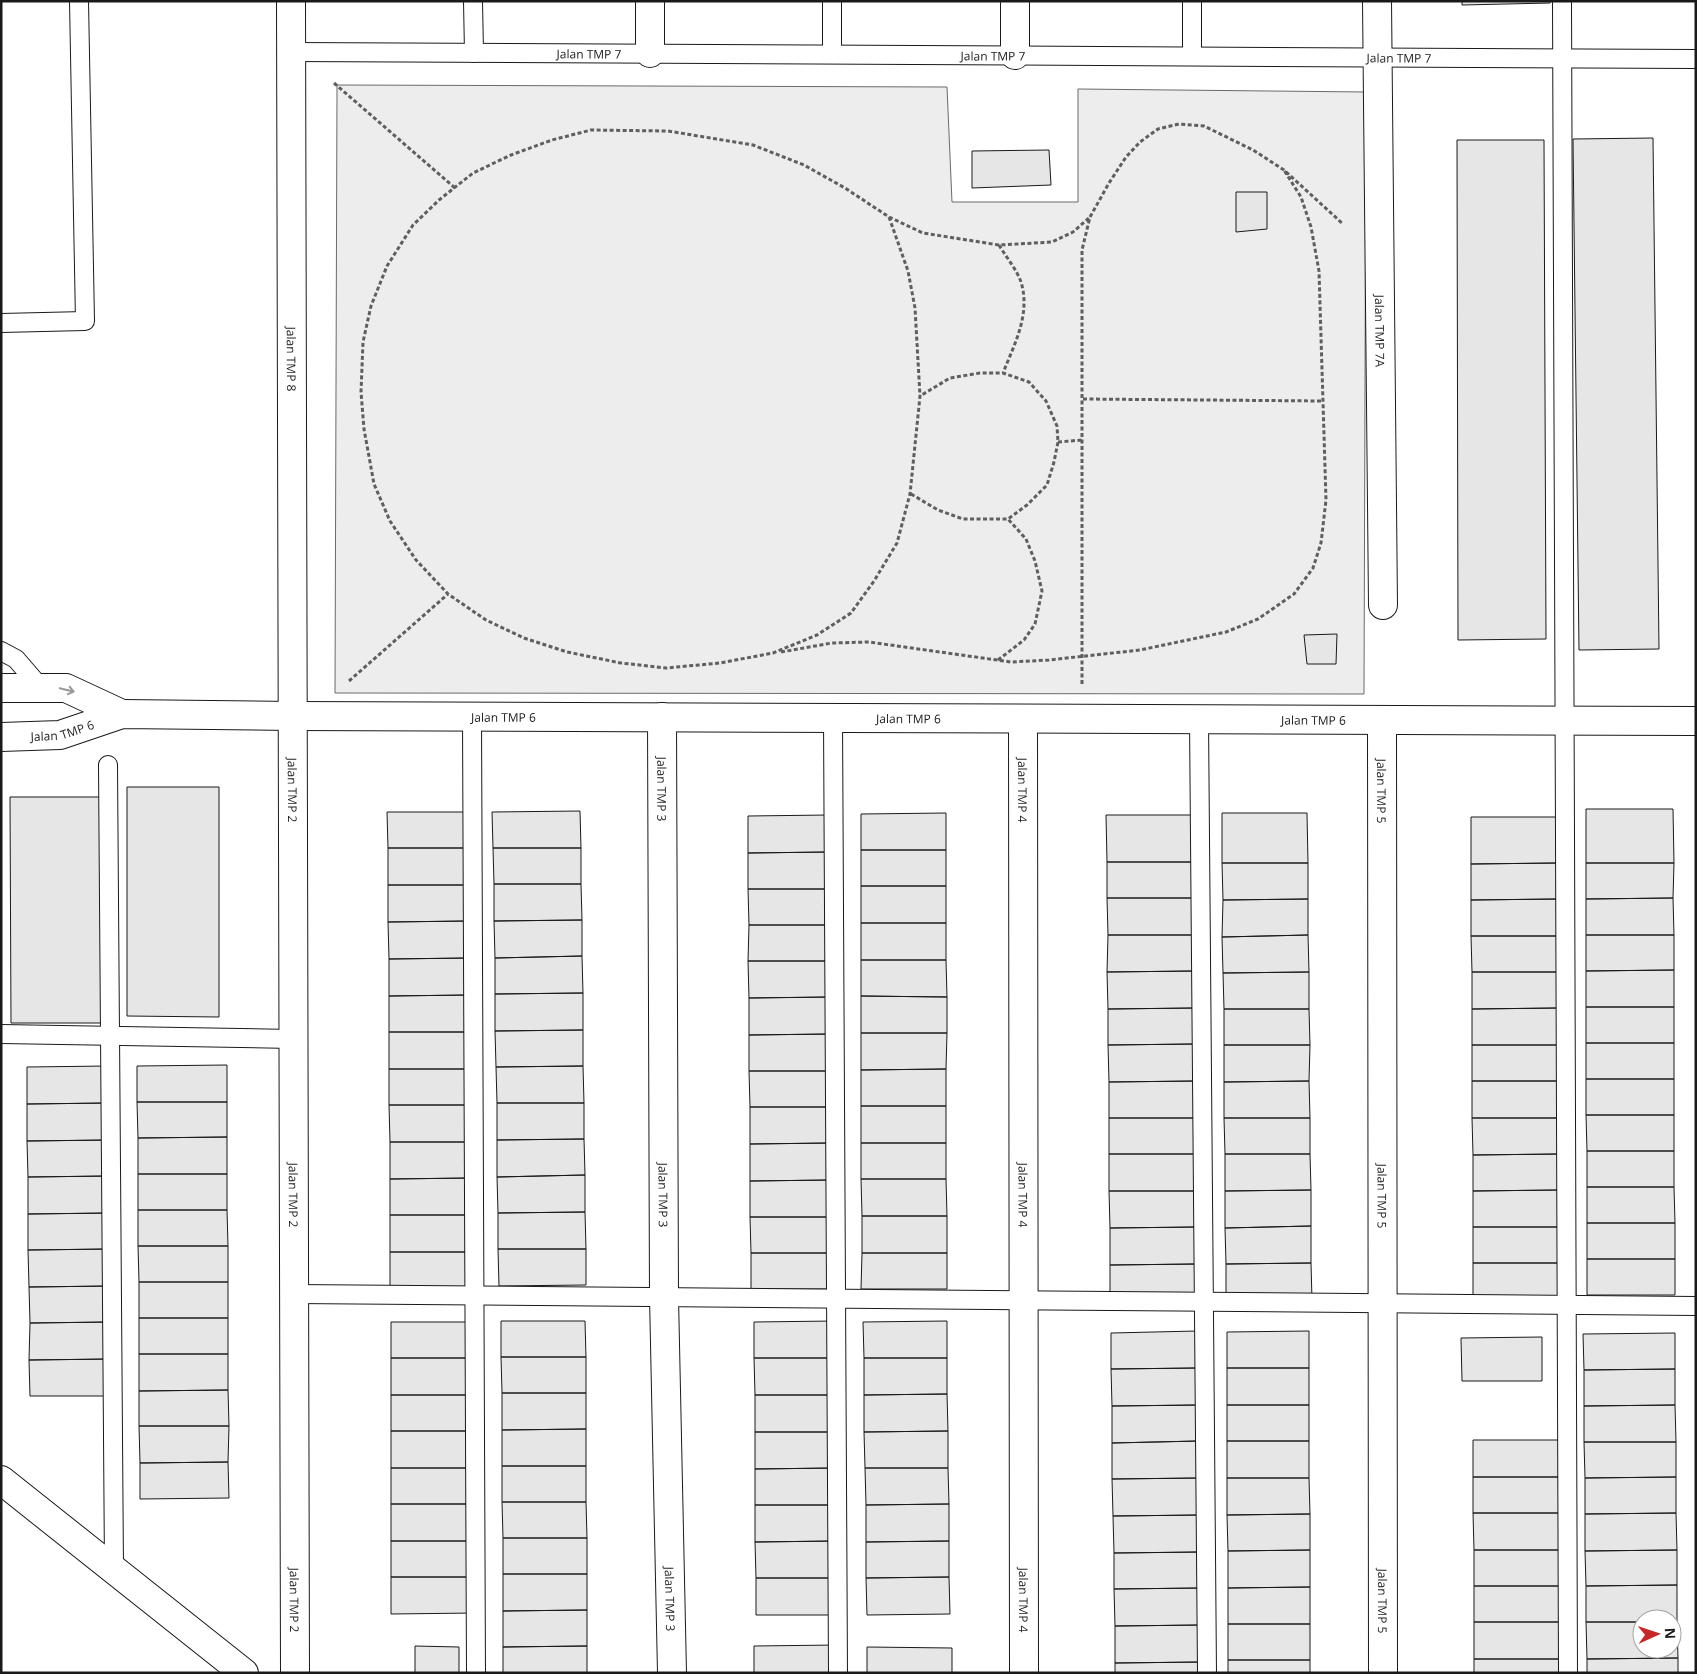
<svg xmlns="http://www.w3.org/2000/svg" width="1697" height="1674" viewBox="0 0 1697 1674" font-family="'Open Sans',sans-serif">
	<style>
		.built { fill: #ededed; stroke: #6a6a6a }
		.building { fill: #e6e6e6; stroke: #1a1a1a }
		.lines { fill: none; stroke-linecap: round; stroke-linejoin: round }
		.lane-casing { stroke: #1a1a1a; stroke-width: 20 }
		.street-casing { stroke: #1a1a1a; stroke-width: 30 }
		.path { stroke: #5f5f5f; stroke-width: 3; stroke-dasharray: 4 2.5; stroke-linecap: butt }
		.lane { stroke: #fff; stroke-width: 18 }
		.street { stroke: #fff; stroke-width: 28 }
		.oneway { stroke: #989898 }
		.labels { text-anchor: middle; dominant-baseline: central; stroke-width: 4; stroke-linejoin: round; paint-order: stroke }
		.street-label { font-size: 12px; fill: #1a1a1a; stroke: #fff }
	</style>
	<rect width="100%" height="100%" fill="#fff"/>
	<path class="built" d="M 337,85 L 947,87 L 952,202 L 1078,202 L 1078,89 L 1366,92 L 1364,694 L 335,693 Z"/>
	<path class="building" d="M 1462,1 L 1550,1 L 1550,3 L 1462,5 Z
		M 1653,138 L 1659,649 L 1579,650 L 1573,139 Z
		M 1457,140 L 1544,140 L 1546,639 L 1458,640 Z
		M 1049,150 L 1051,185 L 972,188 L 972,151 Z
		M 1236,192 L 1267,192 L 1267,229 L 1236,232 Z
		M 1337,634 L 1336,664 L 1307,664 L 1304,635 Z
		M 127,787 L 219,787 L 219,1017 L 127,1016 Z
		M 10,797 L 102,797 L 103,1023 L 11,1023 Z
		M 1586,809 L 1673,809 L 1674,863 L 1586,863 Z
		M 580,811 L 581,848 L 493,848 L 492,812 Z
		M 387,812 L 468,812 L 468,848 L 388,848 Z
		M 946,813 L 946,850 L 861,850 L 861,814 Z
		M 1222,813 L 1307,813 L 1308,863 L 1222,863 Z
		M 829,815 L 829,852 L 748,853 L 748,816 Z
		M 1106,815 L 1193,815 L 1194,862 L 1107,862 Z
		M 1471,817 L 1558,817 L 1557,863 L 1471,864 Z
		M 388,848 L 468,848 L 468,885 L 388,885 Z
		M 493,848 L 581,848 L 581,884 L 494,884 Z
		M 861,850 L 946,850 L 946,886 L 861,886 Z
		M 829,852 L 829,889 L 748,889 L 748,853 Z
		M 1107,862 L 1194,862 L 1194,898 L 1107,898 Z
		M 1222,863 L 1308,863 L 1308,899 L 1223,900 Z
		M 1557,863 L 1558,899 L 1471,900 L 1471,864 Z
		M 1586,863 L 1674,863 L 1673,898 L 1586,899 Z
		M 494,884 L 581,884 L 582,920 L 494,921 Z
		M 388,885 L 468,885 L 468,921 L 388,922 Z
		M 861,886 L 946,886 L 946,923 L 861,923 Z
		M 748,889 L 829,889 L 829,925 L 749,925 Z
		M 1107,898 L 1194,898 L 1194,935 L 1108,935 Z
		M 1673,898 L 1674,935 L 1586,935 L 1586,899 Z
		M 1308,899 L 1308,935 L 1222,937 L 1223,900 Z
		M 1558,899 L 1558,936 L 1471,936 L 1471,900 Z
		M 582,920 L 582,956 L 495,958 L 494,921 Z
		M 468,921 L 469,958 L 389,959 L 388,922 Z
		M 861,923 L 946,923 L 946,960 L 861,960 Z
		M 749,925 L 829,925 L 829,961 L 748,961 Z
		M 1108,935 L 1194,935 L 1194,971 L 1107,972 Z
		M 1308,935 L 1309,972 L 1223,973 L 1222,937 Z
		M 1586,935 L 1674,935 L 1674,970 L 1586,971 Z
		M 1471,936 L 1558,936 L 1558,972 L 1472,972 Z
		M 582,956 L 583,993 L 495,994 L 495,958 Z
		M 469,958 L 469,995 L 389,996 L 389,959 Z
		M 861,960 L 946,960 L 947,997 L 861,996 Z
		M 748,961 L 829,961 L 830,997 L 749,998 Z
		M 1674,970 L 1674,1007 L 1586,1007 L 1586,971 Z
		M 1194,971 L 1195,1008 L 1108,1009 L 1107,972 Z
		M 1309,972 L 1309,1009 L 1224,1009 L 1223,973 Z
		M 1472,972 L 1558,972 L 1558,1008 L 1472,1009 Z
		M 583,993 L 583,1030 L 495,1031 L 495,994 Z
		M 469,995 L 469,1032 L 389,1032 L 389,996 Z
		M 861,996 L 947,997 L 947,1033 L 861,1033 Z
		M 830,997 L 830,1034 L 749,1035 L 749,998 Z
		M 1586,1007 L 1674,1007 L 1674,1043 L 1586,1043 Z
		M 1195,1008 L 1195,1044 L 1108,1045 L 1108,1009 Z
		M 1558,1008 L 1558,1045 L 1472,1045 L 1472,1009 Z
		M 1224,1009 L 1309,1009 L 1310,1045 L 1224,1045 Z
		M 583,1030 L 583,1066 L 496,1067 L 495,1031 Z
		M 389,1032 L 469,1032 L 469,1069 L 389,1069 Z
		M 861,1033 L 947,1033 L 946,1069 L 861,1070 Z
		M 830,1034 L 830,1071 L 749,1071 L 749,1035 Z
		M 1586,1043 L 1674,1043 L 1674,1079 L 1586,1079 Z
		M 1195,1044 L 1195,1081 L 1109,1082 L 1108,1045 Z
		M 1224,1045 L 1310,1045 L 1309,1081 L 1224,1082 Z
		M 1472,1045 L 1558,1045 L 1559,1081 L 1472,1081 Z
		M 227,1065 L 227,1102 L 137,1102 L 137,1066 Z
		M 107,1066 L 108,1103 L 27,1104 L 27,1067 Z
		M 583,1066 L 584,1103 L 497,1103 L 496,1067 Z
		M 389,1069 L 469,1069 L 470,1105 L 389,1105 Z
		M 946,1069 L 946,1106 L 861,1106 L 861,1070 Z
		M 749,1071 L 830,1071 L 830,1107 L 750,1107 Z
		M 1586,1079 L 1674,1079 L 1674,1115 L 1586,1115 Z
		M 1195,1081 L 1195,1118 L 1109,1118 L 1109,1082 Z
		M 1309,1081 L 1310,1118 L 1224,1118 L 1224,1082 Z
		M 1472,1081 L 1559,1081 L 1559,1118 L 1472,1118 Z
		M 137,1102 L 227,1102 L 227,1137 L 138,1138 Z
		M 108,1103 L 108,1140 L 27,1141 L 27,1104 Z
		M 497,1103 L 584,1103 L 584,1139 L 497,1140 Z
		M 389,1105 L 470,1105 L 470,1142 L 390,1142 Z
		M 861,1106 L 946,1106 L 946,1143 L 861,1143 Z
		M 750,1107 L 830,1107 L 830,1143 L 750,1144 Z
		M 1586,1115 L 1674,1115 L 1674,1151 L 1587,1151 Z
		M 1109,1118 L 1195,1118 L 1196,1154 L 1109,1154 Z
		M 1224,1118 L 1310,1118 L 1310,1154 L 1225,1154 Z
		M 1472,1118 L 1559,1118 L 1559,1154 L 1473,1155 Z
		M 227,1137 L 227,1174 L 138,1174 L 138,1138 Z
		M 584,1139 L 585,1175 L 497,1177 L 497,1140 Z
		M 108,1140 L 108,1176 L 28,1177 L 27,1141 Z
		M 390,1142 L 470,1142 L 470,1178 L 390,1179 Z
		M 830,1143 L 831,1180 L 750,1181 L 750,1144 Z
		M 861,1143 L 946,1143 L 946,1179 L 861,1179 Z
		M 1587,1151 L 1674,1151 L 1674,1187 L 1587,1187 Z
		M 1109,1154 L 1196,1154 L 1196,1191 L 1109,1191 Z
		M 1225,1154 L 1310,1154 L 1311,1190 L 1225,1191 Z
		M 1559,1154 L 1559,1190 L 1473,1191 L 1473,1155 Z
		M 138,1174 L 227,1174 L 227,1210 L 138,1210 Z
		M 585,1175 L 585,1212 L 498,1213 L 497,1177 Z
		M 108,1176 L 109,1213 L 28,1214 L 28,1177 Z
		M 470,1178 L 470,1215 L 390,1215 L 390,1179 Z
		M 861,1179 L 946,1179 L 947,1216 L 862,1216 Z
		M 831,1180 L 831,1217 L 750,1217 L 750,1181 Z
		M 1587,1187 L 1674,1187 L 1675,1223 L 1587,1223 Z
		M 1311,1190 L 1311,1226 L 1225,1228 L 1225,1191 Z
		M 1559,1190 L 1559,1227 L 1473,1227 L 1473,1191 Z
		M 1109,1191 L 1196,1191 L 1196,1227 L 1110,1228 Z
		M 138,1210 L 227,1210 L 228,1246 L 138,1246 Z
		M 585,1212 L 586,1249 L 498,1249 L 498,1213 Z
		M 109,1213 L 109,1249 L 28,1250 L 28,1214 Z
		M 390,1215 L 470,1215 L 470,1252 L 390,1252 Z
		M 862,1216 L 947,1216 L 947,1253 L 862,1253 Z
		M 750,1217 L 831,1217 L 831,1253 L 751,1253 Z
		M 1587,1223 L 1675,1223 L 1675,1259 L 1587,1259 Z
		M 1311,1226 L 1311,1263 L 1226,1264 L 1225,1228 Z
		M 1196,1227 L 1196,1264 L 1110,1265 L 1110,1228 Z
		M 1473,1227 L 1559,1227 L 1560,1263 L 1473,1263 Z
		M 138,1246 L 228,1246 L 228,1282 L 139,1282 Z
		M 109,1249 L 110,1286 L 29,1287 L 28,1250 Z
		M 498,1249 L 586,1249 L 586,1285 L 499,1286 Z
		M 390,1252 L 470,1252 L 470,1288 L 390,1288 Z
		M 751,1253 L 831,1253 L 831,1289 L 751,1289 Z
		M 862,1253 L 947,1253 L 947,1289 L 861,1289 Z
		M 1587,1259 L 1675,1259 L 1675,1295 L 1587,1295 Z
		M 1311,1263 L 1312,1300 L 1226,1300 L 1226,1264 Z
		M 1473,1263 L 1560,1263 L 1560,1299 L 1473,1300 Z
		M 1196,1264 L 1196,1300 L 1110,1301 L 1110,1265 Z
		M 139,1282 L 228,1282 L 228,1318 L 139,1318 Z
		M 110,1286 L 110,1322 L 30,1323 L 29,1287 Z
		M 139,1318 L 228,1318 L 228,1354 L 139,1354 Z
		M 501,1321 L 585,1321 L 586,1357 L 501,1357 Z
		M 834,1321 L 834,1358 L 754,1358 L 754,1322 Z
		M 947,1321 L 947,1358 L 864,1358 L 863,1322 Z
		M 110,1322 L 111,1359 L 29,1360 L 30,1323 Z
		M 391,1322 L 475,1322 L 474,1358 L 391,1358 Z
		M 1197,1331 L 1197,1368 L 1111,1369 L 1111,1333 Z
		M 1309,1331 L 1309,1368 L 1227,1368 L 1227,1332 Z
		M 1675,1333 L 1675,1369 L 1584,1370 L 1583,1334 Z
		M 1542,1337 L 1542,1381 L 1462,1381 L 1461,1338 Z
		M 139,1354 L 228,1354 L 228,1390 L 139,1391 Z
		M 501,1357 L 586,1357 L 586,1393 L 502,1393 Z
		M 391,1358 L 474,1358 L 474,1395 L 391,1395 Z
		M 754,1358 L 834,1358 L 834,1395 L 755,1395 Z
		M 864,1358 L 947,1358 L 947,1394 L 864,1395 Z
		M 111,1359 L 111,1396 L 30,1396 L 29,1360 Z
		M 1197,1368 L 1198,1405 L 1112,1406 L 1111,1369 Z
		M 1227,1368 L 1309,1368 L 1309,1405 L 1227,1405 Z
		M 1675,1369 L 1675,1405 L 1584,1406 L 1584,1370 Z
		M 228,1390 L 229,1426 L 139,1426 L 139,1391 Z
		M 502,1393 L 586,1393 L 586,1429 L 502,1430 Z
		M 947,1394 L 948,1431 L 864,1432 L 864,1395 Z
		M 391,1395 L 474,1395 L 474,1431 L 391,1431 Z
		M 755,1395 L 834,1395 L 834,1432 L 755,1432 Z
		M 1198,1405 L 1198,1441 L 1112,1443 L 1112,1406 Z
		M 1227,1405 L 1309,1405 L 1309,1441 L 1227,1441 Z
		M 1675,1405 L 1676,1442 L 1584,1442 L 1584,1406 Z
		M 139,1426 L 229,1426 L 228,1462 L 140,1463 Z
		M 586,1429 L 586,1466 L 502,1466 L 502,1430 Z
		M 391,1431 L 474,1431 L 474,1468 L 391,1468 Z
		M 948,1431 L 948,1468 L 865,1468 L 864,1432 Z
		M 755,1432 L 834,1432 L 834,1468 L 755,1469 Z
		M 1473,1440 L 1559,1440 L 1559,1477 L 1473,1477 Z
		M 1198,1441 L 1199,1478 L 1112,1479 L 1112,1443 Z
		M 1227,1441 L 1309,1441 L 1309,1478 L 1227,1478 Z
		M 1584,1442 L 1676,1442 L 1676,1477 L 1585,1478 Z
		M 228,1462 L 229,1498 L 140,1499 L 140,1463 Z
		M 502,1466 L 586,1466 L 586,1502 L 502,1502 Z
		M 391,1468 L 474,1468 L 474,1504 L 391,1504 Z
		M 834,1468 L 835,1505 L 755,1505 L 755,1469 Z
		M 865,1468 L 948,1468 L 949,1504 L 866,1505 Z
		M 1473,1477 L 1559,1477 L 1560,1513 L 1473,1513 Z
		M 1676,1477 L 1676,1513 L 1585,1514 L 1585,1478 Z
		M 1199,1478 L 1200,1515 L 1113,1516 L 1112,1479 Z
		M 1227,1478 L 1309,1478 L 1310,1514 L 1227,1515 Z
		M 502,1502 L 586,1502 L 587,1538 L 503,1538 Z
		M 391,1504 L 474,1504 L 474,1541 L 391,1541 Z
		M 949,1504 L 949,1541 L 866,1542 L 866,1505 Z
		M 755,1505 L 835,1505 L 835,1541 L 755,1542 Z
		M 1473,1513 L 1560,1513 L 1560,1550 L 1474,1550 Z
		M 1676,1513 L 1677,1550 L 1585,1551 L 1585,1514 Z
		M 1310,1514 L 1310,1550 L 1228,1551 L 1227,1515 Z
		M 1200,1515 L 1200,1552 L 1114,1553 L 1113,1516 Z
		M 503,1538 L 587,1538 L 587,1574 L 503,1574 Z
		M 391,1541 L 474,1541 L 475,1577 L 391,1577 Z
		M 835,1541 L 835,1578 L 756,1578 L 755,1542 Z
		M 949,1541 L 949,1577 L 866,1578 L 866,1542 Z
		M 1310,1550 L 1310,1587 L 1228,1588 L 1228,1551 Z
		M 1474,1550 L 1560,1550 L 1560,1586 L 1474,1586 Z
		M 1677,1550 L 1677,1585 L 1586,1586 L 1585,1551 Z
		M 1200,1552 L 1200,1588 L 1114,1589 L 1114,1553 Z
		M 503,1574 L 587,1574 L 587,1610 L 503,1611 Z
		M 391,1577 L 475,1577 L 475,1613 L 391,1614 Z
		M 949,1577 L 950,1614 L 867,1615 L 866,1578 Z
		M 756,1578 L 835,1578 L 835,1615 L 756,1615 Z
		M 1677,1585 L 1677,1622 L 1672,1622 L 1672,1619 L 1642,1619 L 1642,1622 L 1586,1622 L 1586,1586 Z
		M 1474,1586 L 1560,1586 L 1560,1622 L 1474,1622 Z
		M 1310,1587 L 1310,1624 L 1228,1624 L 1228,1588 Z
		M 1200,1588 L 1201,1625 L 1115,1626 L 1114,1589 Z
		M 587,1610 L 587,1646 L 503,1647 L 503,1611 Z
		M 1474,1622 L 1560,1622 L 1560,1659 L 1474,1659 Z
		M 1586,1622 L 1642,1622 L 1642,1649 L 1672,1649 L 1672,1622 L 1677,1622 L 1678,1658 L 1587,1659 Z
		M 1228,1624 L 1310,1624 L 1310,1660 L 1228,1660 Z
		M 1201,1625 L 1201,1662 L 1115,1663 L 1115,1626 Z
		M 837,1645 L 837,1673 L 754,1673 L 754,1646 Z
		M 415,1646 L 459,1647 L 459,1673 L 415,1673 Z
		M 587,1646 L 587,1673 L 503,1673 L 503,1647 Z
		M 867,1647 L 952,1648 L 952,1673 L 867,1673 Z
		M 1678,1658 L 1678,1673 L 1587,1673 L 1587,1659 Z
		M 1474,1659 L 1560,1659 L 1560,1673 L 1474,1673 Z
		M 1228,1660 L 1310,1660 L 1310,1673 L 1228,1673 Z
		M 1201,1662 L 1202,1673 L 1115,1673 L 1115,1663 Z"/>
	<g class="lines">
		<g class="lane-casing">
			<g id="lane">
				<path d="M 473,1 L 474,53"/>
				<path d="M 832,1 L 832,54"/>
				<path d="M 1192,1 L 1192,56"/>
				<path d="M 1562,1 L 1568,1673"/>
				<path id="s1" d="M 291,52 L 1696,59"/>
				<path d="M 1,323 L 85,321 L 79,1"/>
				<path d="M 1,651 L 16,659 L 41,688"/>
				<path d="M 472,717 L 476,1673"/>
				<path d="M 833,717 L 838,1673"/>
				<path d="M 1199,719 L 1207,1673"/>
				<path d="M 108,765 L 114,1570"/>
				<path d="M 1,1034 L 293,1039"/>
				<path d="M 294,1294 L 1696,1306"/>
			</g>
		</g>
		<g class="street-casing">
			<g id="street">
				<path id="s2" d="M 291,1 L 295,1673"/>
				<path id="s3" d="M 1377,1 L 1383,605"/>
				<path d="M 650,53 L 650,1"/>
				<path d="M 1015,55 L 1015,1"/>
				<path d="M 1,688 L 66,688 L 122,714"/>
				<path id="s4" d="M 662,717 L 664,1297 L 672,1673"/>
				<path id="s5" d="M 1023,719 L 1024,1673"/>
				<path id="s6" d="M 1382,720 L 1383,1673"/>
				<path id="s7" d="M 1,737 L 60,735 L 122,714 L 292,716 L 1696,721"/>
				<path d="M 1,1480 L 244,1673"/>
			</g>
		</g>
		<path class="path" d="M 334,83 L 455,188
			M 889,217 L 908,271 L 915,308 L 920,396 L 910,494 L 897,543 L 874,581 L 851,613 L 817,635 L 773,653 L 720,663 L 666,668 L 621,663 L 567,652 L 524,638 L 486,620 L 448,594 L 416,560 L 390,521 L 374,484 L 364,429 L 361,392 L 363,342 L 371,306 L 387,266 L 413,225 L 439,200 L 473,173 L 511,155 L 552,140 L 591,130 L 668,131 L 753,145 L 804,165 L 845,188 L 889,217 L 923,233 L 999,245 L 1052,242 L 1073,232 L 1090,217
			M 999,245 C 1006,257 1017,270 1021,282 C 1031,314 1014,345 1003,373
			M 1083,399 L 1323,401
			M 1058,442 L 1082,440
			M 911,494 L 938,510 L 963,519 L 1008,519 L 1027,505 L 1047,485 L 1054,462 L 1058,442 L 1057,426 L 1046,401 L 1029,382 L 1003,373 L 980,373 L 950,378 L 920,396
			M 781,652 L 832,643 L 869,642 L 1011,662 L 1049,660 L 1140,650 L 1226,632 L 1258,619 L 1294,594 L 1313,568 L 1321,543 L 1326,500 L 1319,271 L 1311,227 L 1301,197 L 1284,170
			M 998,660 L 1024,640 L 1035,624 L 1042,591 L 1035,561 L 1026,539 L 1008,519
			M 349,681 L 448,594
			M 1082,684 L 1082,250 L 1090,217 L 1109,183 L 1126,157 L 1140,142 L 1158,129 L 1179,124 L 1204,126 L 1253,150 L 1284,170 L 1343,224"/>
		<use href="#lane" class="lane"/>
		<use href="#street" class="street"/>
	</g>
	<defs><path id="oneway-shaft" d="M-6 0H5M1.5-3L5.5 0L1.5 3" fill="none" stroke-width="1.6" stroke-linecap="round" stroke-linejoin="round" transform="scale(1.25)"/></defs>
	<use class="oneway" href="#oneway-shaft" transform="translate(67 690) rotate(14)"/>
	<g class="labels">
		<g class="street-label">
			<text stroke="none"><textPath href="#s1" startOffset="298">Jalan TMP 7</textPath></text>
			<text stroke="none"><textPath href="#s1" startOffset="702">Jalan TMP 7</textPath></text>
			<text stroke="none"><textPath href="#s1" startOffset="1108">Jalan TMP 7</textPath></text>
			<text stroke="none"><textPath href="#s3" startOffset="330">Jalan TMP 7A</textPath></text>
			<text stroke="none"><textPath href="#s2" startOffset="358">Jalan TMP 8</textPath></text>
			<text stroke="none"><textPath href="#s7" startOffset="506">Jalan TMP 6</textPath></text>
			<text stroke="none"><textPath href="#s7" startOffset="911">Jalan TMP 6</textPath></text>
			<text stroke="none"><textPath href="#s7" startOffset="1316">Jalan TMP 6</textPath></text>
			<text stroke="none"><textPath href="#s7" startOffset="62">Jalan TMP 6</textPath></text>
			<text stroke="none"><textPath href="#s2" startOffset="789">Jalan TMP 2</textPath></text>
			<text stroke="none"><textPath href="#s4" startOffset="72">Jalan TMP 3</textPath></text>
			<text stroke="none"><textPath href="#s5" startOffset="71">Jalan TMP 4</textPath></text>
			<text stroke="none"><textPath href="#s6" startOffset="71">Jalan TMP 5</textPath></text>
			<text stroke="none"><textPath href="#s2" startOffset="1194">Jalan TMP 2</textPath></text>
			<text stroke="none"><textPath href="#s4" startOffset="478">Jalan TMP 3</textPath></text>
			<text stroke="none"><textPath href="#s5" startOffset="476">Jalan TMP 4</textPath></text>
			<text stroke="none"><textPath href="#s6" startOffset="476">Jalan TMP 5</textPath></text>
			<text stroke="none"><textPath href="#s2" startOffset="1599">Jalan TMP 2</textPath></text>
			<text stroke="none"><textPath href="#s4" startOffset="882">Jalan TMP 3</textPath></text>
			<text stroke="none"><textPath href="#s5" startOffset="881">Jalan TMP 4</textPath></text>
			<text stroke="none"><textPath href="#s6" startOffset="881">Jalan TMP 5</textPath></text>
		</g>
	</g>
	<rect width="1697" height="1674" fill="none" stroke="#1a1a1a" stroke-width="5"/>
	<g transform="translate(1657 1634) rotate(87)"><circle r="24" fill="#ffffff" stroke="#a3a3a3"/>
	<path d="M0-4L9 19L0 12L-9 19Z" fill="#c62828"/>
	<text y="-8" font-size="14" font-weight="bold" text-anchor="middle" fill="#1a1a1a">N</text>
	</g>
</svg>
